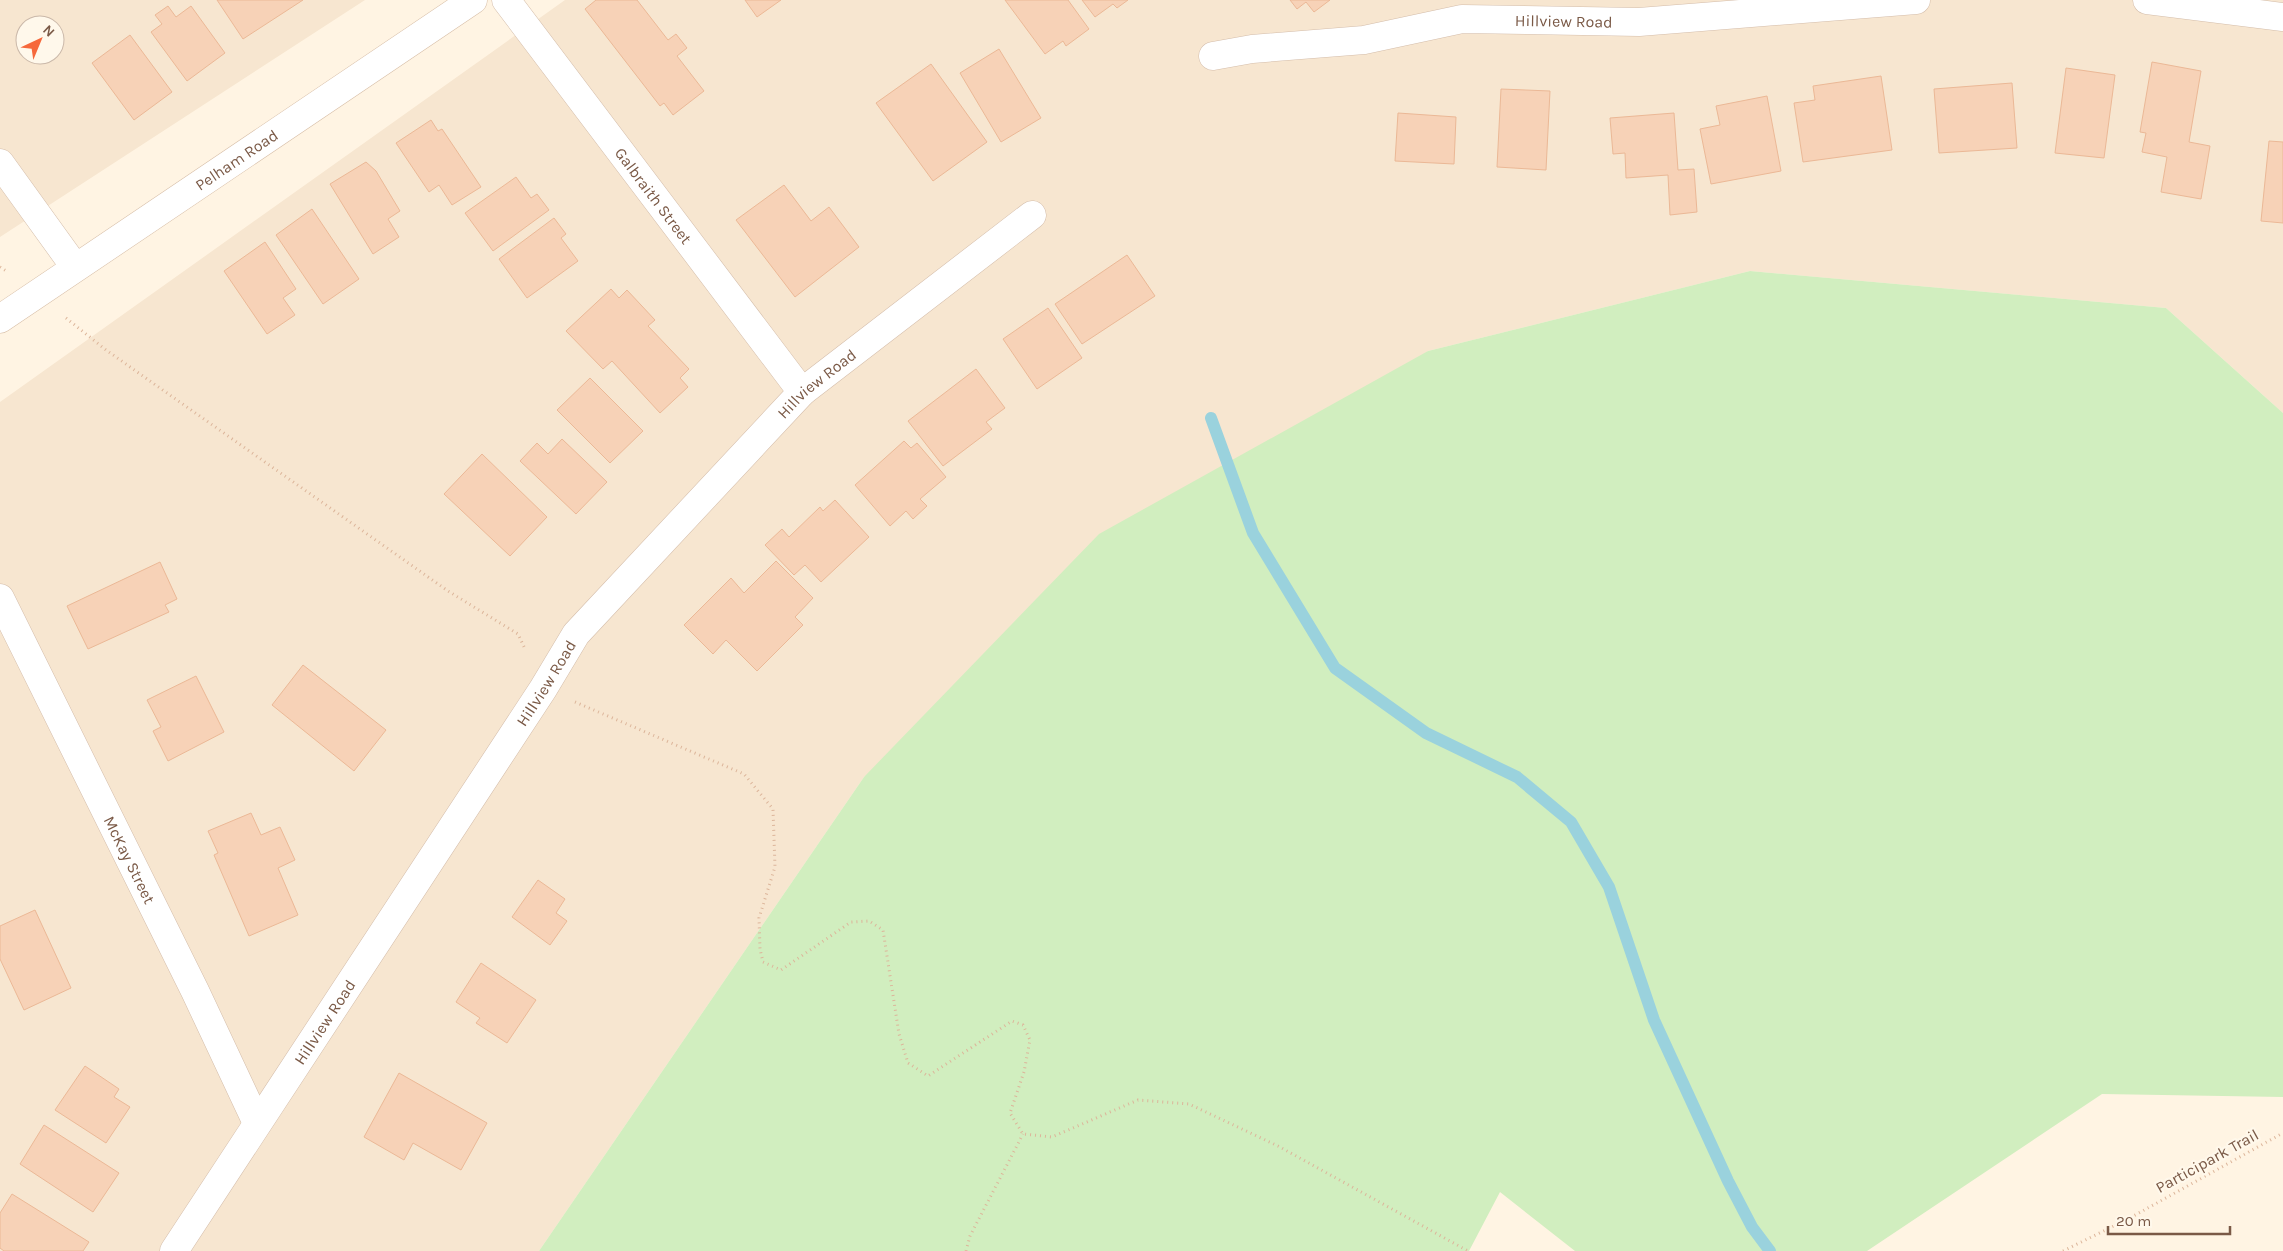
<svg xmlns="http://www.w3.org/2000/svg" width="2283" height="1251" viewBox="0 0 2283 1251" font-family="Karla,sans-serif">
	<style>
		.residential { fill: #f7e6d0; fill-rule: evenodd }
		.green { fill: #d1eebf }
		.lines { fill: none; stroke-linecap: round; stroke-linejoin: round }
		.stream { stroke: #9ad2dd; stroke-width: 12 }
		.building { fill: #f7d2b7; stroke: #ebb896 }
		.street-casing { stroke: #d4bdaa; stroke-width: 29 }
		.secondary-casing { stroke: #d7bea7; stroke-width: 29 }
		.path { stroke: #dcb59a; stroke-width: 3; stroke-dasharray: 1 4; stroke-linecap: butt }
		.street { stroke: #fff; stroke-width: 28 }
		.secondary { stroke: #fff; stroke-width: 28 }
		.labels { text-anchor: middle; dominant-baseline: central; stroke-width: 4.5; stroke-linejoin: round; paint-order: stroke }
		.street-label { font-size: 16px; fill: #7a5946; stroke: #fff8eb }
	</style>
	<rect width="100%" height="100%" fill="#fff4e3"/>
	<path class="residential" d="M 0,0 L 365,0 L 0,237 ZM 25,25 L 55,25 L 55,55 L 25,55 Z
		M 565,0 L 2283,0 L 2283,413 L 2166,308 L 1750,271 L 1428,351 L 864,777 L 539,1251 L 0,1251 L 0,402 Z"/>
	<path class="green" d="M 1750,271 L 2166,308 L 2283,413 L 2283,1097 L 2102,1094 L 1867,1251 L 1575,1251 L 1500,1192 L 1469,1251 L 539,1251 L 864,777 L 1099,534 L 1428,351 Z"/>
	<g class="lines">
		<path class="stream" d="M 1211,418 L 1253,533 L 1335,668 L 1426,733 L 1517,777 L 1571,822 L 1609,887 L 1654,1020 L 1728,1181 L 1752,1227 L 1770,1251"/>
	</g>
	<path class="building" d="M 217,0 L 303,0 L 243,39 Z
		M 596,0 L 637,0 L 668,40 L 676,34 L 687,48 L 677,56 L 704,91 L 673,115 L 664,103 L 660,106 L 585,9 Z
		M 745,0 L 781,0 L 757,17 Z
		M 1005,0 L 1068,0 L 1089,29 L 1066,46 L 1063,41 L 1045,54 Z
		M 1082,0 L 1128,0 L 1117,8 L 1113,4 L 1095,17 Z
		M 1290,0 L 1330,0 L 1314,12 L 1306,2 L 1297,9 Z
		M 168,6 L 176,17 L 191,6 L 225,53 L 187,81 L 151,32 L 162,24 L 155,15 Z
		M 130,35 L 172,92 L 134,120 L 92,63 Z
		M 999,49 L 1041,118 L 1001,142 L 960,73 Z
		M 2152,62 L 2201,71 L 2189,142 L 2210,146 L 2201,199 L 2161,192 L 2167,157 L 2142,152 L 2146,133 L 2140,132 Z
		M 931,64 L 987,142 L 933,181 L 876,103 Z
		M 2066,68 L 2115,75 L 2104,158 L 2055,153 Z
		M 1881,76 L 1892,150 L 1803,162 L 1794,103 L 1815,100 L 1813,86 Z
		M 2012,83 L 2017,148 L 1939,153 L 1934,89 Z
		M 1501,89 L 1550,91 L 1546,170 L 1497,167 Z
		M 1767,96 L 1781,171 L 1711,184 L 1700,129 L 1720,125 L 1716,106 Z
		M 1398,113 L 1456,117 L 1454,164 L 1395,161 Z
		M 1674,113 L 1678,170 L 1694,169 L 1697,212 L 1670,215 L 1668,175 L 1626,178 L 1625,153 L 1613,154 L 1610,118 Z
		M 431,120 L 438,131 L 442,129 L 481,187 L 452,205 L 439,185 L 429,192 L 396,143 Z
		M 2269,141 L 2283,142 L 2283,223 L 2261,221 Z
		M 366,162 L 376,171 L 400,211 L 388,219 L 399,237 L 373,254 L 330,184 Z
		M 516,177 L 531,198 L 537,194 L 549,210 L 493,251 L 465,213 Z
		M 784,185 L 811,221 L 829,207 L 859,247 L 795,297 L 736,220 Z
		M 312,209 L 359,279 L 323,304 L 276,235 Z
		M 554,218 L 566,234 L 561,238 L 578,261 L 527,298 L 499,259 Z
		M 265,242 L 296,289 L 283,298 L 295,315 L 267,334 L 224,271 Z
		M 1127,255 L 1155,296 L 1082,344 L 1055,304 Z
		M 611,289 L 619,298 L 627,290 L 655,320 L 648,326 L 689,369 L 680,378 L 688,387 L 660,413 L 612,361 L 603,369 L 566,331 Z
		M 1048,308 L 1082,358 L 1037,389 L 1003,339 Z
		M 976,369 L 1005,408 L 986,422 L 992,429 L 943,466 L 908,421 Z
		M 590,378 L 643,431 L 610,463 L 557,410 Z
		M 562,439 L 607,482 L 576,514 L 520,461 L 537,443 L 548,454 Z
		M 904,441 L 911,448 L 917,443 L 946,477 L 920,499 L 927,506 L 913,519 L 906,511 L 890,526 L 855,485 Z
		M 482,454 L 547,517 L 510,556 L 444,494 Z
		M 835,500 L 869,537 L 821,582 L 805,565 L 794,575 L 765,545 L 782,529 L 789,537 L 820,507 L 823,511 Z
		M 776,561 L 813,598 L 795,617 L 803,625 L 757,671 L 726,640 L 713,654 L 684,625 L 731,578 L 744,593 Z
		M 160,562 L 177,599 L 165,605 L 169,612 L 88,649 L 67,606 Z
		M 303,665 L 386,730 L 354,771 L 272,705 Z
		M 196,676 L 224,732 L 168,761 L 153,731 L 161,727 L 147,700 Z
		M 251,813 L 261,835 L 280,827 L 295,860 L 278,868 L 298,915 L 249,936 L 214,855 L 218,853 L 208,831 Z
		M 538,880 L 565,899 L 556,913 L 567,921 L 550,945 L 512,917 Z
		M 35,910 L 71,988 L 24,1010 L 0,959 L 0,926 Z
		M 481,963 L 536,1000 L 507,1043 L 476,1023 L 480,1018 L 456,1002 Z
		M 85,1066 L 119,1089 L 114,1097 L 130,1107 L 106,1143 L 55,1110 Z
		M 399,1073 L 487,1123 L 461,1170 L 413,1143 L 404,1160 L 364,1137 Z
		M 44,1125 L 119,1173 L 93,1212 L 20,1164 Z
		M 12,1194 L 89,1242 L 83,1251 L 4,1251 L 0,1248 L 0,1213 Z"/>
	<g class="lines">
		<g class="street-casing">
			<g id="street">
				<path id="s1" d="M 506,0 L 802,392"/>
				<path d="M 2147,0 L 2283,17"/>
				<path id="s2" d="M 1213,56 L 1252,49 L 1364,40 L 1462,19 L 1639,22 L 1916,0"/>
				<path d="M 0,163 L 75,267"/>
				<path id="s3" d="M 0,598 L 195,991 L 257,1123"/>
				<path id="s4" d="M 174,1251 L 543,689 L 576,634 L 802,392 L 1032,215"/>
			</g>
		</g>
		<g class="secondary-casing">
			<g id="secondary">
				<path id="s5" d="M 0,319 L 473,0"/>
			</g>
		</g>
		<path class="path" d="M 0,267 L 8,272
			M 66,318 L 106,350 L 448,591 L 518,634 L 525,649
			M 575,702 L 744,774 L 773,809 L 775,867 L 759,918 L 760,949 L 763,962 L 781,970 L 851,922 L 869,921 L 883,930 L 899,1034 L 908,1063 L 928,1076 L 1012,1021 L 1023,1025 L 1030,1040 L 1024,1072 L 1010,1113 L 1023,1134 L 1052,1137 L 1138,1100 L 1189,1104 L 1278,1146 L 1468,1251
			M 966,1251 L 970,1236 L 1023,1134
			M 2063,1251 L 2128,1219 L 2283,1133"/>
		<use href="#street" class="street"/>
		<use href="#secondary" class="secondary"/>
	</g>
	<g class="labels">
		<g class="street-label">
			<text stroke="none"><textPath href="#s2" startOffset="354">Hillview Road</textPath></text>
			<text stroke="none"><textPath href="#s5" startOffset="285">Pelham Road</textPath></text>
			<text stroke="none"><textPath href="#s1" startOffset="245">Galbraith Street</textPath></text>
			<text stroke="none"><textPath href="#s4" startOffset="1084">Hillview Road</textPath></text>
			<text stroke="none"><textPath href="#s4" startOffset="679">Hillview Road</textPath></text>
			<text stroke="none"><textPath href="#s3" startOffset="292">McKay Street</textPath></text>
			<text stroke="none"><textPath href="#s4" startOffset="274">Hillview Road</textPath></text>
			<text transform="translate(2207 1161) rotate(-29)">Participark Trail</text>
		</g>
	</g>
	<g transform="translate(40 40) rotate(44)"><circle r="24" fill="#fff8eb" stroke="#cab8a9"/>
	<path d="M0-4L9 19L0 12L-9 19Z" fill="#f6683b"/>
	<text y="-8" font-size="14" font-weight="bold" text-anchor="middle" fill="#7a5946">N</text>
	</g>
	<path d="M2108 1226v8h122v-8" fill="none" stroke="#7a5946" stroke-width="2.5"/>
	<text x="2116" y="1226" font-size="15" fill="#7a5946" stroke="#fff8eb" stroke-width="4" paint-order="stroke">20 m</text>
</svg>
